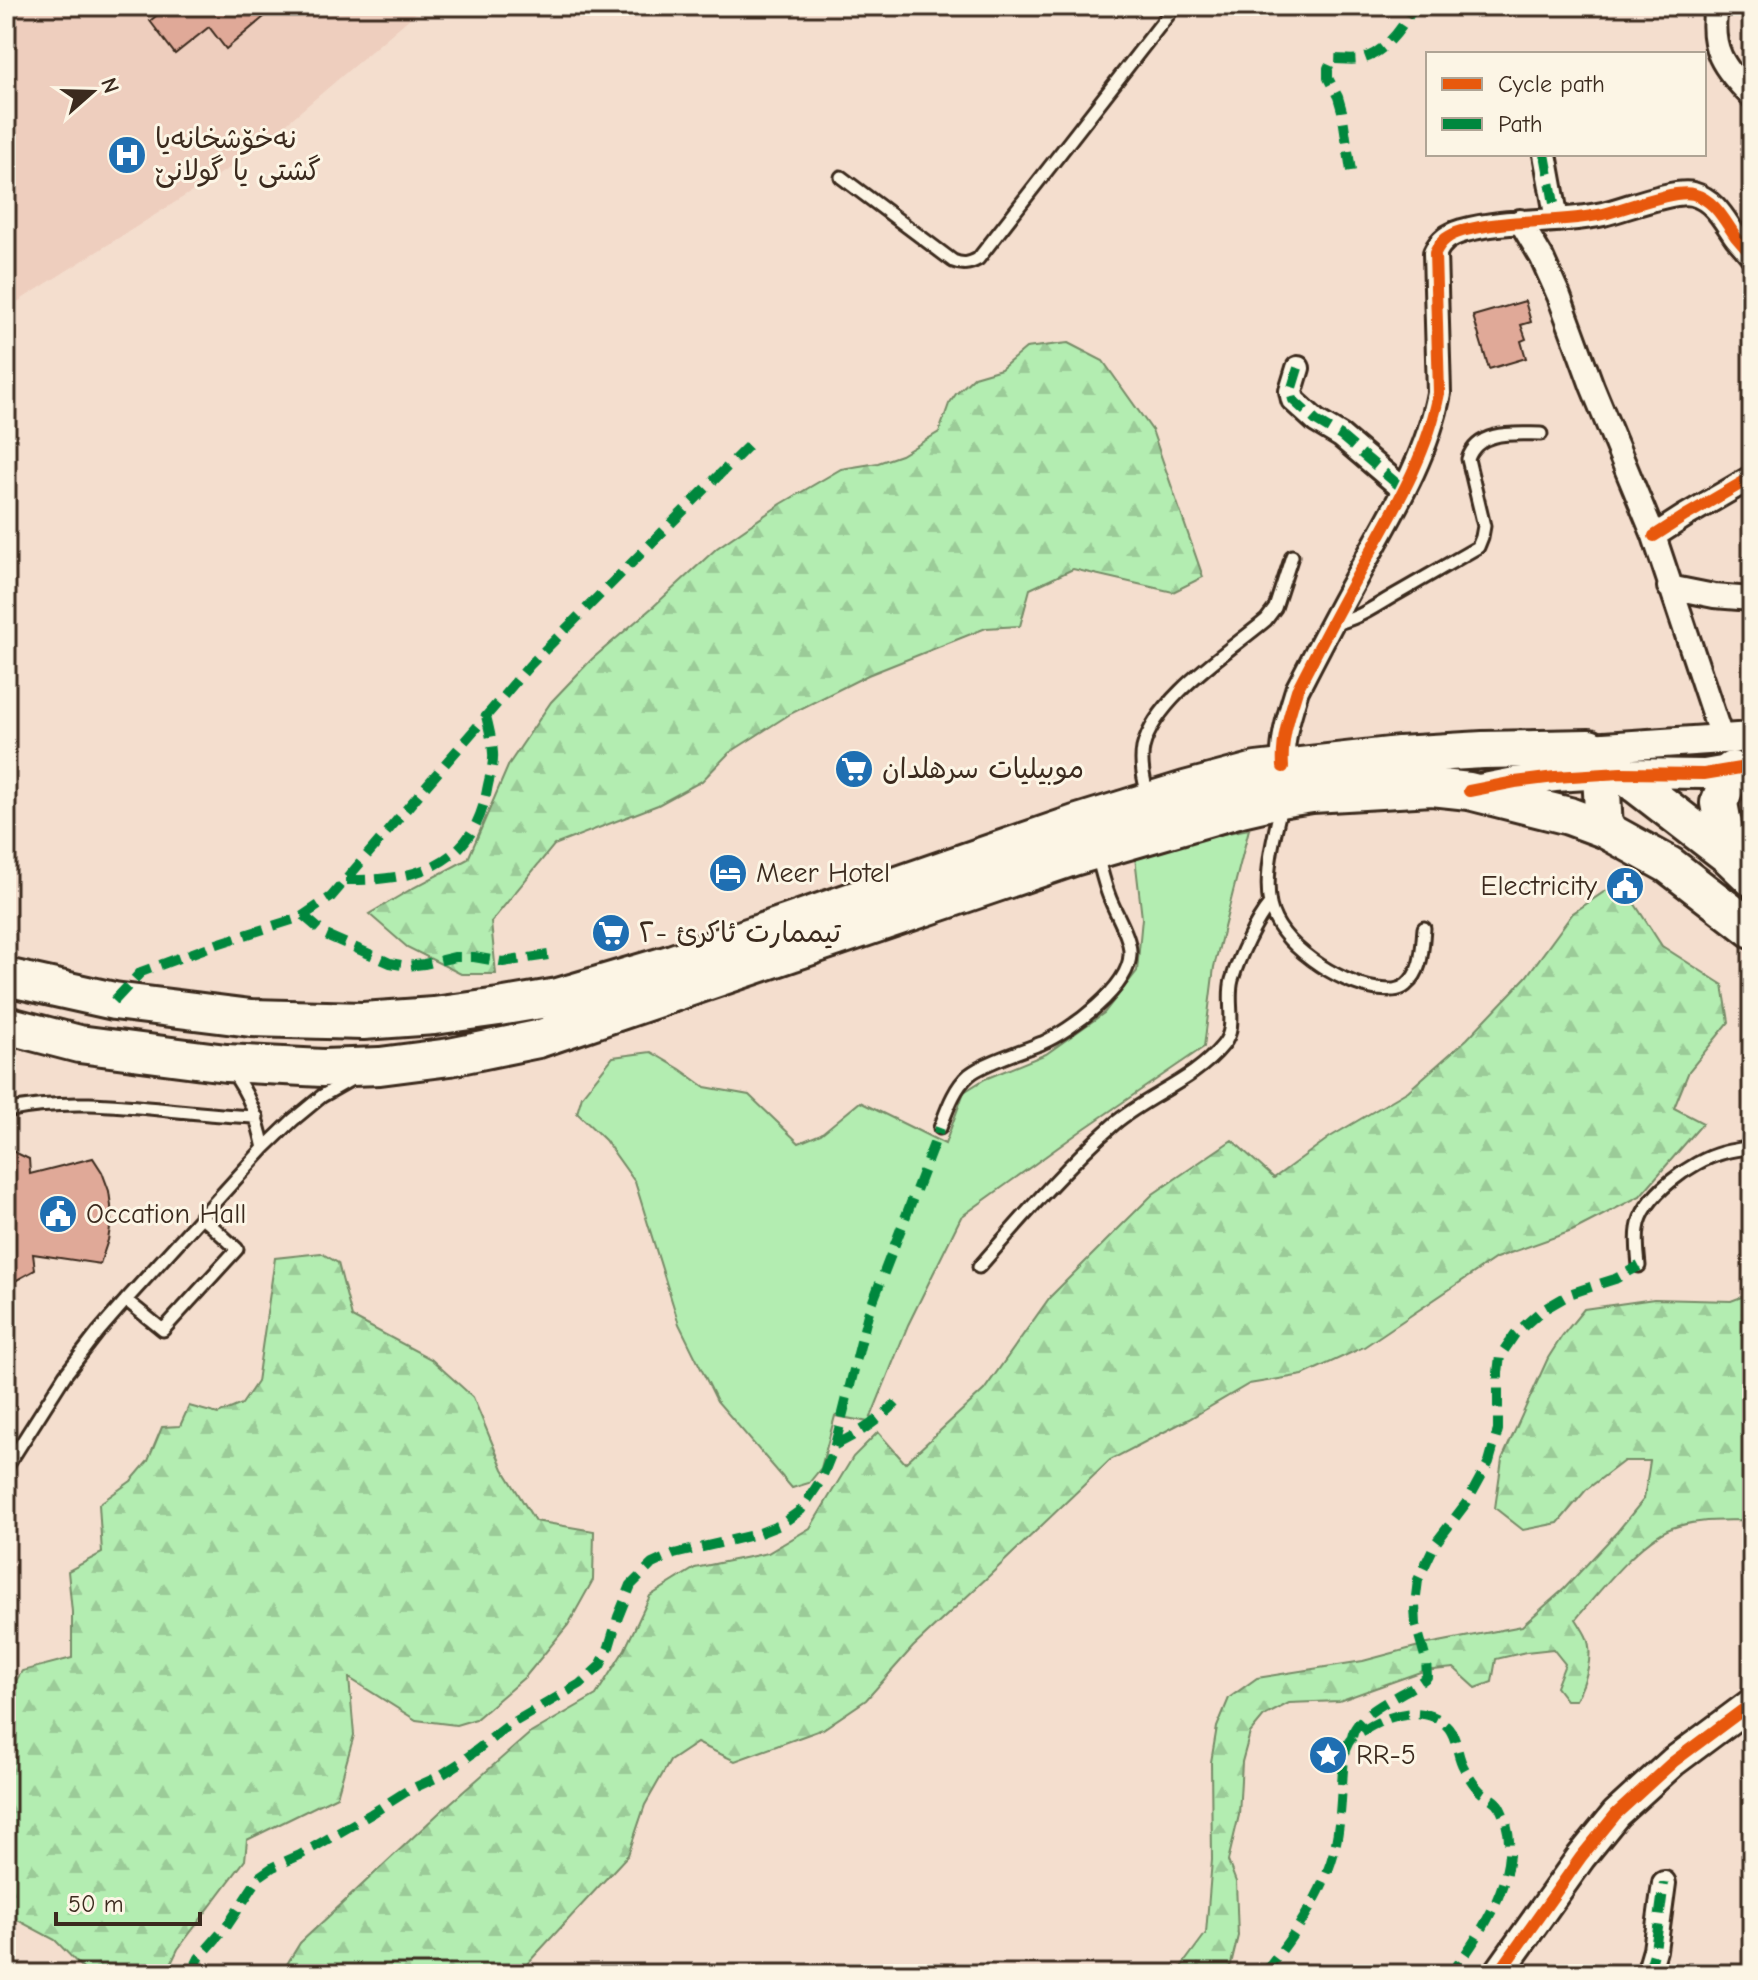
<svg xmlns="http://www.w3.org/2000/svg" width="1758" height="1980" viewBox="0 0 1758 1980" font-family="'Comic Neue','Playpen Sans Arabic',sans-serif">
	<style>
		.built { fill: #eecebe }
		.green { fill: #b3edb1; stroke: #778c68; stroke-width: 2 }
		.forest { fill: url(#forest-firs); stroke: #778c68; stroke-width: 2 }
		.building { fill: #e0a998; stroke: #3b2a1e; stroke-width: 2 }
		.lines { fill: none; stroke-linecap: round; stroke-linejoin: round }
		.service-casing { stroke: #3b2a1e; stroke-width: 17 }
		.minor-casing { stroke: #3b2a1e; stroke-width: 28 }
		.tertiary-casing { stroke: #3b2a1e; stroke-width: 34 }
		.trunk-casing { stroke: #3b2a1e; stroke-width: 42 }
		.service { stroke: #fcf5e5; stroke-width: 11 }
		.minor { stroke: #fcf5e5; stroke-width: 22 }
		.tertiary { stroke: #fcf5e5; stroke-width: 28 }
		.trunk { stroke: #fcf5e5; stroke-width: 36 }
		.quiet { stroke: #00873e; stroke-width: 10; stroke-dasharray: 20 10; stroke-linecap: butt }
		.cycleway-casing { stroke: #fcf5e5; stroke-width: 17 }
		.cycleway { stroke: #e8590c; stroke-width: 12 }
		.labels { text-anchor: middle; dominant-baseline: central; stroke-width: 6; stroke-linejoin: round; paint-order: stroke }
		.poi-label { font-size: 28px; fill: #3b2a1e; stroke: #fcf5e5; text-anchor: start }
	</style>
	<defs>
		<pattern id="forest-firs" width="22" height="20" patternUnits="userSpaceOnUse" patternTransform="scale(2)"><rect width="22" height="20" fill="#b3edb1"/><path d="M5 1l3.5 6h-7zM16 11l3.5 6h-7z" fill="#9bcb98"/></pattern>
	</defs>
	<rect width="100%" height="100%" fill="#f4dece"/>
	<filter id="ink" filterUnits="userSpaceOnUse"><feTurbulence type="fractalNoise" baseFrequency=".0125" numOctaves="2"/><feDisplacementMap in="SourceGraphic" scale="16" xChannelSelector="R" yChannelSelector="G"/><feConvolveMatrix kernelMatrix="1 2 1 2 8 2 1 2 1" color-interpolation-filters="sRGB"/></filter>
	<g filter="url(#ink)">
		<path class="built" d="M 6,6 L 424,6 L 261,145 L 234,165 L 6,309 Z"/>
		<path class="green" d="M 1249,829 L 1214,967 L 1204,1047 L 1085,1128 L 961,1217 L 908,1325 L 869,1422 L 835,1416 L 821,1468 L 809,1483 L 792,1488 L 717,1401 L 679,1324 L 635,1182 L 605,1140 L 577,1113 L 582,1096 L 613,1057 L 651,1052 L 680,1069 L 705,1087 L 749,1095 L 799,1143 L 821,1134 L 860,1102 L 945,1144 L 964,1092 L 985,1079 L 1046,1054 L 1104,1013 L 1137,971 L 1142,918 L 1135,857 L 1186,841 Z"/>
		<path class="forest" d="M 1068,343 L 1103,361 L 1152,430 L 1203,577 L 1173,592 L 1073,569 L 1030,589 L 1020,626 L 986,628 L 868,675 L 790,714 L 729,753 L 702,781 L 658,805 L 554,845 L 491,922 L 496,974 L 461,974 L 407,947 L 369,914 L 413,888 L 468,859 L 509,764 L 551,702 L 592,659 L 654,606 L 717,548 L 781,504 L 841,469 L 878,463 L 901,455 L 939,432 L 949,404 L 956,394 L 974,377 L 1001,369 L 1026,348 Z
			M 1620,881 L 1662,946 L 1723,985 L 1729,1022 L 1689,1071 L 1674,1108 L 1703,1123 L 1640,1196 L 1572,1231 L 1496,1258 L 1364,1347 L 1303,1375 L 1249,1384 L 1189,1419 L 1110,1460 L 991,1574 L 913,1647 L 866,1700 L 823,1729 L 735,1761 L 697,1743 L 670,1761 L 645,1805 L 628,1855 L 527,1964 L 526,1974 L 281,1974 L 300,1943 L 439,1813 L 529,1734 L 596,1695 L 625,1649 L 650,1596 L 695,1568 L 768,1553 L 810,1528 L 853,1457 L 878,1432 L 905,1463 L 984,1390 L 1050,1297 L 1153,1194 L 1232,1140 L 1274,1178 L 1330,1137 L 1408,1091 L 1467,1039 L 1526,977 L 1573,913 Z
			M 321,1253 L 338,1263 L 352,1317 L 431,1359 L 473,1397 L 503,1469 L 535,1521 L 594,1531 L 593,1580 L 568,1625 L 526,1676 L 476,1719 L 456,1725 L 416,1720 L 349,1678 L 354,1735 L 337,1796 L 247,1840 L 245,1860 L 178,1949 L 166,1974 L 88,1974 L 55,1940 L 6,1914 L 6,1697 L 22,1671 L 72,1658 L 72,1612 L 68,1571 L 102,1553 L 99,1504 L 131,1481 L 148,1461 L 162,1427 L 180,1426 L 189,1406 L 218,1414 L 242,1404 L 257,1382 L 275,1258 Z
			M 1752,1293 L 1752,1517 L 1747,1520 C 1722,1521 1696,1519 1672,1528 C 1641,1539 1598,1593 1576,1619 C 1579,1624 1583,1630 1586,1636 C 1595,1655 1585,1683 1576,1700 L 1566,1700 L 1556,1687 L 1565,1664 L 1553,1649 L 1526,1652 L 1496,1659 L 1492,1682 L 1476,1688 L 1454,1668 L 1423,1671 L 1339,1701 L 1289,1703 L 1264,1716 L 1250,1733 L 1242,1762 L 1239,1815 L 1228,1861 L 1236,1882 L 1238,1936 L 1231,1964 L 1225,1974 L 1170,1974 L 1178,1971 L 1206,1933 L 1212,1860 L 1211,1762 L 1217,1727 L 1229,1698 L 1257,1678 L 1363,1661 L 1423,1645 L 1522,1626 L 1564,1589 L 1617,1532 L 1644,1499 L 1650,1461 L 1624,1461 L 1586,1490 L 1558,1523 L 1523,1530 L 1495,1508 L 1502,1459 L 1548,1358 L 1562,1336 L 1584,1309 L 1654,1299 L 1731,1301 Z"/>
		<path class="building" d="M 168,6 L 277,6 L 226,49 L 209,27 L 175,54 L 150,21 Z
			M 1525,301 L 1531,322 L 1521,325 L 1526,339 L 1521,341 L 1526,358 L 1489,369 L 1473,316 Z
			M 6,1148 L 29,1159 L 30,1174 L 93,1158 L 102,1172 L 109,1191 L 111,1206 L 111,1222 L 108,1240 L 100,1264 L 33,1254 L 35,1270 L 6,1286 Z"/>
		<g class="lines">
			<g class="service-casing">
				<path id="service" d="M 841,177 L 953,261 C 963,265 969,264 978,259 L 1175,6
					M 1331,625 C 1363,617 1373,607 1400,592 C 1426,577 1452,562 1478,547 L 1482,537 L 1484,526 L 1468,459 C 1478,429 1516,434 1541,434
					M 1148,796 C 1144,780 1140,764 1143,748 C 1155,698 1228,652 1266,620 L 1275,608 L 1292,556
					M 1281,807 C 1274,835 1264,875 1270,905 C 1279,945 1338,983 1377,989 C 1387,990 1398,992 1406,985 C 1423,971 1422,948 1424,928
					M 231,1070 C 250,1096 257,1117 264,1148
					M 6,1111 C 89,1093 173,1115 257,1117
					M 940,1128 C 947,1110 954,1088 969,1075 C 983,1063 1024,1050 1042,1043 C 1070,1031 1130,987 1130,954 C 1131,937 1115,913 1109,896 C 1104,883 1101,869 1097,855
					M 1639,1266 C 1638,1254 1636,1241 1638,1229 C 1642,1196 1692,1161 1722,1153 C 1731,1150 1742,1149 1752,1147
					M 979,1267 C 1021,1219 1066,1166 1114,1124 C 1148,1095 1194,1081 1223,1045 C 1238,1027 1226,1002 1232,980 C 1239,957 1255,922 1270,904
					M 126,1300 L 163,1330 L 237,1249 L 201,1216
					M 6,1468 L 65,1375 L 99,1331 L 126,1300 L 264,1148 L 293,1120 L 322,1096 L 350,1080"/>
			</g>
			<g class="minor-casing">
				<path id="minor" d="M 1716,6 C 1709,50 1723,66 1752,97
					M 1545,154 L 1557,220
					M 1520,221 L 1542,258 L 1559,296 L 1592,386 L 1654,536 L 1722,740
					M 1298,368 L 1291,391 L 1293,400 L 1316,421 L 1341,436 L 1403,489
					M 1654,536 L 1685,516 L 1752,477
					M 1669,587 L 1714,596 L 1752,599
					M 1283,767 C 1281,740 1289,716 1297,690 C 1319,647 1342,603 1366,560 C 1395,508 1428,453 1439,393 L 1435,253 C 1441,240 1449,235 1462,231 C 1509,218 1557,224 1603,214 C 1625,209 1674,189 1693,194 C 1715,200 1724,220 1736,237 C 1741,243 1747,249 1752,256
					M 1648,1974 L 1655,1950 L 1664,1883"/>
			</g>
			<g class="tertiary-casing">
				<path id="tertiary" d="M 1589,748 L 1752,737
					M 1474,790 L 1515,782 L 1555,777 L 1621,773 L 1704,774 L 1752,766
					M 1498,1974 L 1581,1857 L 1616,1814 L 1673,1762 L 1752,1703"/>
			</g>
			<g class="trunk-casing">
				<path id="trunk" d="M 1601,774 L 1604,829
					M 1729,856 L 1719,803 L 1732,770
					M 6,977 L 114,1001 L 251,1018 L 363,1021 L 434,1016 L 499,1007 L 558,997 L 670,964 L 1075,824 L 1185,790 L 1256,771 L 1399,755 L 1483,750 L 1589,748 L 1729,856 L 1752,878
					M 6,1025 L 79,1044 L 226,1063 L 323,1068 L 380,1066 L 450,1057 L 538,1039 L 1073,857 L 1241,808 L 1280,799 L 1312,794 L 1432,787 L 1469,791 L 1569,816 L 1604,829 L 1669,865 L 1752,929"/>
			</g>
			<use href="#service" class="service"/>
			<use href="#minor" class="minor"/>
			<use href="#tertiary" class="tertiary"/>
			<use href="#trunk" class="trunk"/>
			<path class="quiet" d="M 1545,154 L 1557,220
				M 1351,171 L 1342,111 L 1338,97 L 1328,78 L 1328,68 L 1332,59 C 1342,59 1355,61 1365,58 C 1387,50 1404,26 1414,6
				M 1298,368 L 1291,391 L 1293,400 L 1316,421 L 1341,436 L 1403,489
				M 346,880 C 415,881 473,866 487,790 C 489,778 494,765 493,753 C 492,741 489,728 486,716
				M 304,916 L 326,935 L 390,963 L 407,966 L 424,964 L 455,957 L 474,957 L 503,962 L 548,955
				M 114,1001 L 141,972 L 217,944 L 301,917 L 331,897 L 530,665 L 752,442
				M 835,1445 C 858,1434 878,1421 896,1403
				M 1352,1737 C 1356,1711 1407,1694 1427,1677 L 1426,1660 L 1416,1625 L 1415,1605 L 1418,1580 L 1435,1544 L 1467,1502 L 1489,1462 L 1498,1430 L 1498,1373 L 1500,1356 L 1515,1334 L 1541,1311 L 1572,1293 L 1615,1279 L 1639,1266
				M 191,1974 L 199,1958 L 227,1926 L 260,1876 L 273,1867 L 300,1855 L 371,1814 L 407,1791 L 438,1777 L 460,1763 L 509,1725 L 580,1684 L 600,1666 L 609,1647 L 618,1617 L 631,1585 L 652,1564 L 674,1554 L 757,1534 L 780,1525 L 801,1510 L 821,1480 L 835,1445 L 868,1314 L 940,1128
				M 1264,1974 C 1293,1936 1326,1892 1336,1843 C 1342,1813 1341,1781 1345,1750 C 1347,1746 1348,1742 1351,1739 C 1354,1735 1361,1732 1366,1729 C 1389,1715 1422,1704 1445,1724 C 1458,1735 1456,1755 1464,1768 C 1468,1776 1475,1787 1482,1793 C 1489,1798 1496,1800 1500,1808 C 1529,1864 1484,1930 1451,1974
				M 1648,1974 L 1655,1950 L 1664,1883"/>
			<g class="cycleway-casing">
				<path id="cycleway" d="M 1654,536 L 1685,516 L 1752,477
					M 1283,767 C 1281,740 1289,716 1297,690 C 1319,647 1342,603 1366,560 C 1395,508 1428,453 1439,393 L 1435,253 C 1441,240 1449,235 1462,231 C 1509,218 1557,224 1603,214 C 1625,209 1674,189 1693,194 C 1715,200 1724,220 1736,237 C 1741,243 1747,249 1752,256
					M 1469,791 L 1515,782 L 1555,777 L 1621,773 L 1704,774 L 1752,766
					M 1498,1974 L 1581,1857 L 1616,1814 L 1673,1762 L 1752,1703"/>
			</g>
			<use href="#cycleway" class="cycleway"/>
		</g>
	</g>
	<defs>
		<g id="hospital-disc" transform="scale(2)"><circle r="9.5" fill="#1f6fb2" stroke="#fcf5e5"/><path d="M-5-5h3v3.5h4V-5h3V5h-3V1.5h-4V5h-3Z" fill="#fff"/></g>
		<g id="supermarket-disc" transform="scale(2)"><circle r="9.5" fill="#1f6fb2" stroke="#fcf5e5"/><path d="M-6-5.5h2.5l.6 2H6L4.5 2H-2.5L-4.4-4H-6ZM-1.5 3.2a1.3 1.3 0 1 0 .1 0ZM3 3.2a1.3 1.3 0 1 0 .1 0Z" fill="#fff"/></g>
		<g id="hotel-disc" transform="scale(2)"><circle r="9.5" fill="#1f6fb2" stroke="#fcf5e5"/><path d="M-6-4.5h1.5V1H6V5H4.5V3h-9V5H-6ZM-4 0a1.8 1.8 0 1 1 3.6 0ZM.5 0V-2.5h3Q6-2.5 6 0Z" fill="#fff"/></g>
		<g id="civic-disc" transform="scale(2)"><circle r="9.5" fill="#1f6fb2" stroke="#fcf5e5"/><path d="M-.6-6.5H3V-4.5H.6V-3L4-1V1h2V6H-6V1h2V-1L-.6-3ZM-1.2 2.5V6h2.4V2.5Z" fill="#fff"/></g>
		<g id="sight-disc" transform="scale(2)"><circle r="9.5" fill="#1f6fb2" stroke="#fcf5e5"/><path d="M0-6L1.8-2.2L6-1.7L2.9 1.2L3.7 5.4L0 3.3L-3.7 5.4L-2.9 1.2L-6-1.7L-1.8-2.2Z" fill="#fff"/></g>
	</defs>
	<g fill-rule="evenodd">
		<use href="#hospital-disc" x="127" y="155"/>
		<use href="#supermarket-disc" x="854" y="769"/>
		<use href="#hotel-disc" x="728" y="873"/>
		<use href="#civic-disc" x="1625" y="886"/>
		<use href="#supermarket-disc" x="611" y="933"/>
		<use href="#civic-disc" x="58" y="1214"/>
		<use href="#sight-disc" x="1328" y="1755"/>
	</g>
	<g class="labels">
		<g class="poi-label">
			<text x="155" y="139">نەخۆشخانەیا<tspan x="155" dy="32">گشتی یا گولانێ</tspan></text>
			<text x="882" y="769">موبيليات سرهلدان</text>
			<text x="756" y="873">Meer Hotel</text>
			<text x="1597" y="886" text-anchor="end">Electricity</text>
			<text x="639" y="933">تيممارت ئاكرئ -٢</text>
			<text x="86" y="1214">Occation Hall</text>
			<text x="1356" y="1755">RR-5</text>
		</g>
	</g>
	<rect width="1758" height="1980" fill="none" stroke="#fcf5e5" stroke-width="32"/>
	<rect x="16" y="16" width="1726" height="1948" fill="none" stroke="#3b2a1e" stroke-width="3" filter="url(#ink)"/>
	<rect x="1426" y="52" width="280" height="104" fill="#fcf5e5" stroke="#afa495" stroke-width="2"/>
	<rect x="1442" y="78" width="40" height="12" fill="#e8590c" stroke="#afa495" stroke-width="2"/>
	<text x="1498" y="92" font-size="24" fill="#3b2a1e">Cycle path</text>
	<rect x="1442" y="118" width="40" height="12" fill="#00873e" stroke="#afa495" stroke-width="2"/>
	<text x="1498" y="132" font-size="24" fill="#3b2a1e">Path</text>
	<g transform="translate(92 92) rotate(70)" stroke="#fcf5e5" stroke-width="6" paint-order="stroke">
	<path d="M0-6L14 30L0 20L-14 30Z" fill="#3b2a1e"/>
	<text y="-12" font-size="22" font-weight="bold" text-anchor="middle" fill="#3b2a1e">N</text>
	</g>
	<path d="M56 1912v12h144v-12" fill="none" stroke="#3b2a1e" stroke-width="4"/>
	<text x="68" y="1912" font-size="24" fill="#3b2a1e" stroke="#fcf5e5" stroke-width="6" paint-order="stroke">50 m</text>
</svg>
